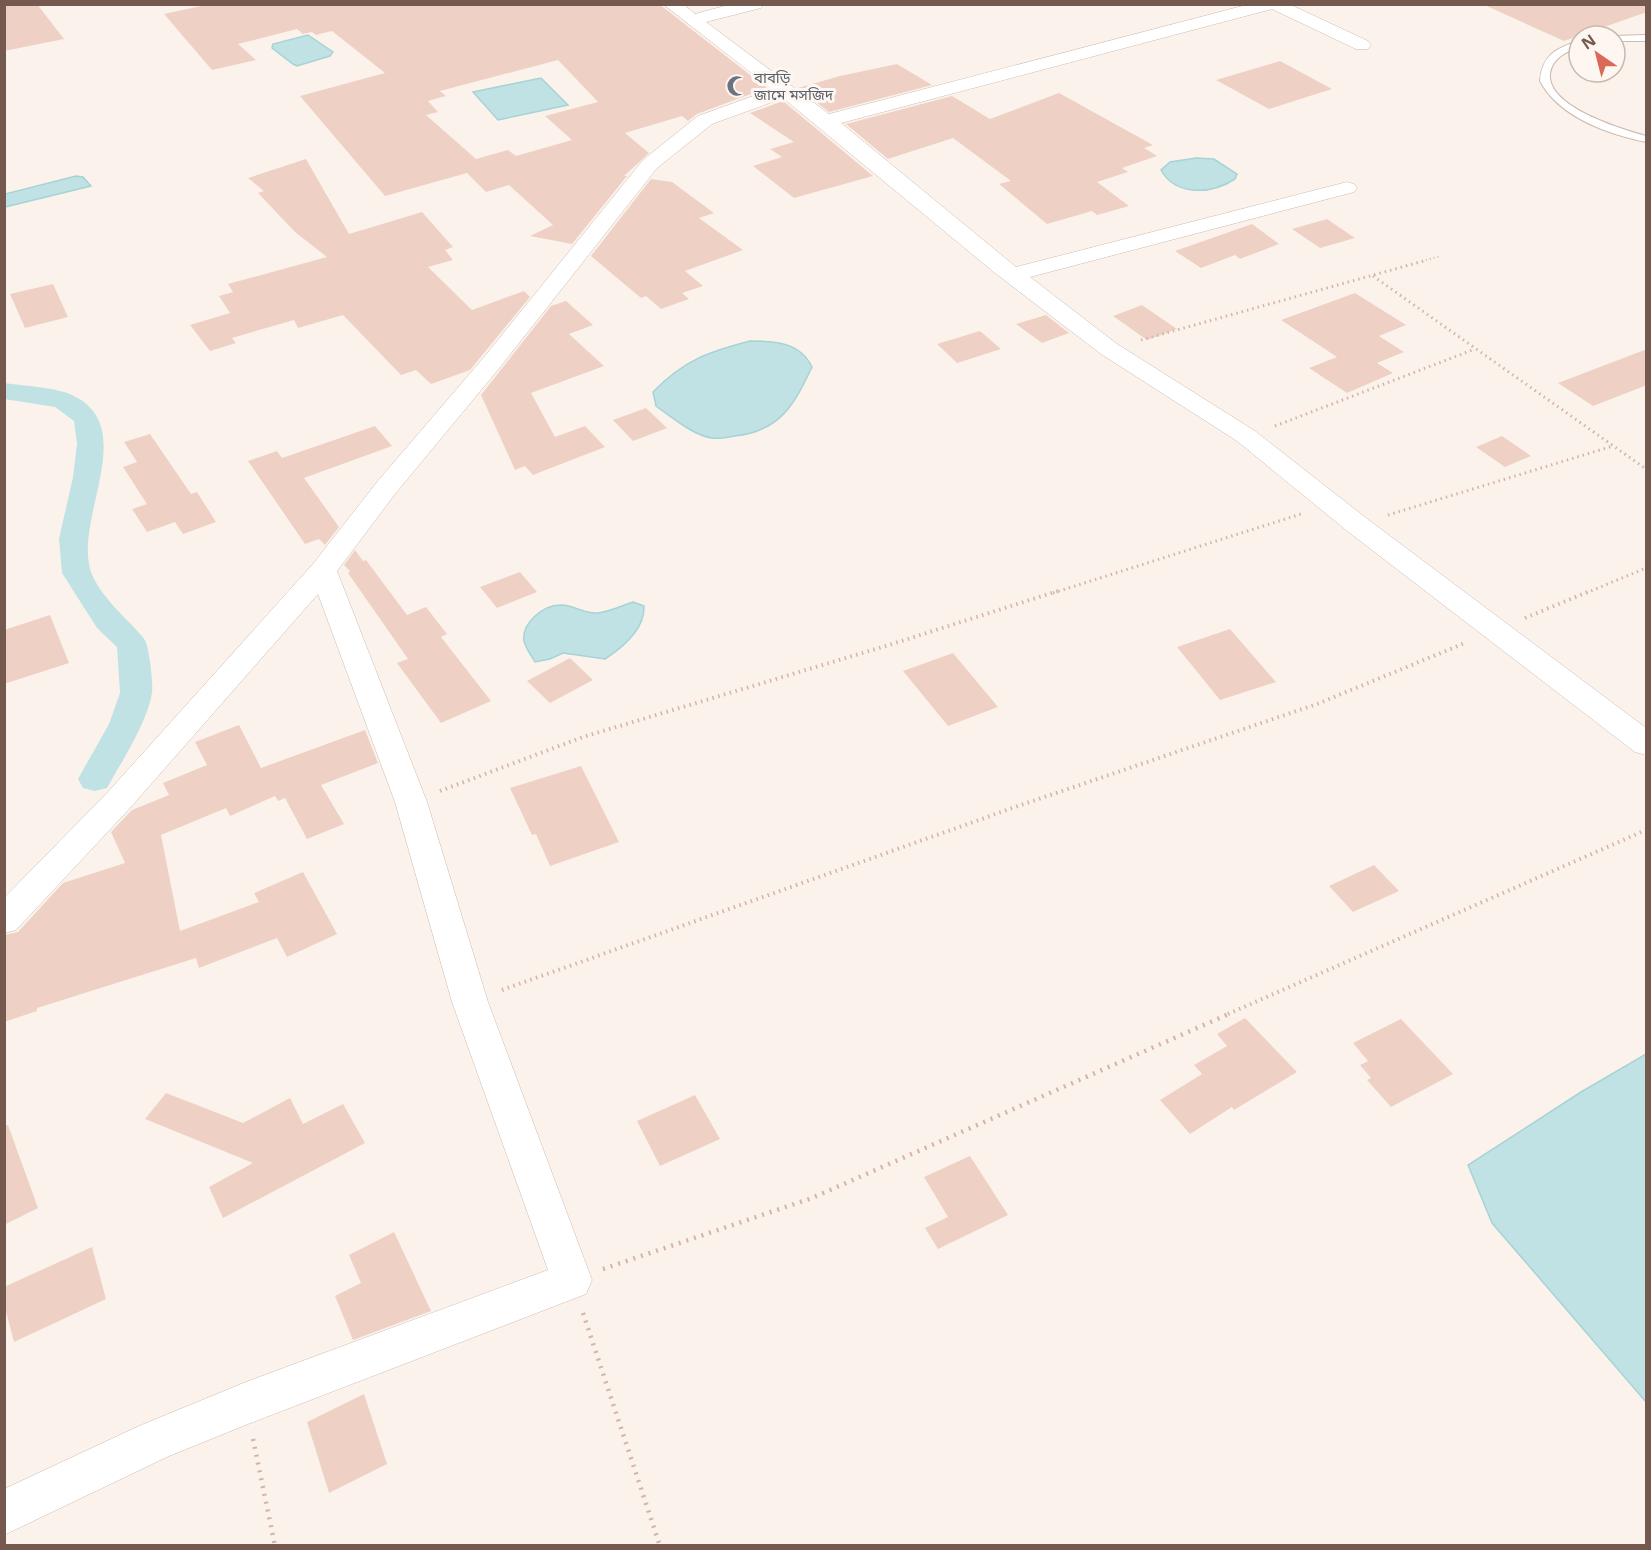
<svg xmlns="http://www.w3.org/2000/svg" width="1651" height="1550" viewBox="0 0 1651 1550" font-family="'Open Sans','Noto Sans Bengali',sans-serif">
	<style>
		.water { fill: #c0e2e4; stroke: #a7d3d5; stroke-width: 1.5 }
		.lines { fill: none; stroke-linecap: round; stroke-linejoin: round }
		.canal { fill: #c0e2e4; fill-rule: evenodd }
		.building { fill: #eed1c4; fill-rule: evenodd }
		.service-casing { stroke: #cdbab1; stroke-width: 2 }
		.minor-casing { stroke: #cdbab1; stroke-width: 1 }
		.path-far3 { stroke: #d4b4a7; stroke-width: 2; stroke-dasharray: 1 3; stroke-linecap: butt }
		.path-far2 { stroke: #d4b4a7; stroke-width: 3; stroke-dasharray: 1.5 4; stroke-linecap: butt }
		.path-far1 { stroke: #d4b4a7; stroke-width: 4; stroke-dasharray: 1.5 4.5; stroke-linecap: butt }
		.path { stroke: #d4b4a7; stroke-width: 4.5; stroke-dasharray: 2 6; stroke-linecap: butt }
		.service { fill: #fff; fill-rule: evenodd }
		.minor { fill: #fff; fill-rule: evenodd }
		.labels { text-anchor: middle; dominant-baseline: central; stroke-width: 6; stroke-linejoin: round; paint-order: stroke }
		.far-worship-label { font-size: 15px; fill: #5b616d; stroke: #fef7f1; text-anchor: start }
	</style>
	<rect width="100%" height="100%" fill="#fbf3eb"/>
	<path class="water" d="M 308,35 L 333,52 L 330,56 L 297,66 L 293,64 L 272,48 L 273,44 Z
		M 541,78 L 568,105 L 498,120 L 473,92 Z
		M 1196,158 L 1214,159 L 1237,174 L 1235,179 C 1212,194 1176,197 1161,170 L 1170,162 Z
		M 76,176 L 83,177 L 91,186 L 5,207 L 5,194 Z
		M 750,341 C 775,341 800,342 812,367 C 794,405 780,431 735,436 C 728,437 719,439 712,438 C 694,436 670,416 656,406 L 653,392 C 684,360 708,352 750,341 Z
		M 633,602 L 644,606 C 645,629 622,648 605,659 L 563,653 L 550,659 L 535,662 C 531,655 526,649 524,641 C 521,623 544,605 560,605 C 573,604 583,614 597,613 C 609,612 621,606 633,602 Z
		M 1646,1054 L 1646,1402 L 1492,1223 L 1468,1165 L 1581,1092 Z"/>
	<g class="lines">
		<path class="canal" d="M 4,383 C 24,386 55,387 72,395 C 141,427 73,518 91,572 C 100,596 125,617 142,636 C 148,643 148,652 150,661 C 151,671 153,683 152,693 C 147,723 122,761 107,788 L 95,791 L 83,788 L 78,779 L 109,724 L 120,693 L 117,647 L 97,628 L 62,573 L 59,539 L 73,477 L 77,444 L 74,421 L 55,407 L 4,399 Z"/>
	</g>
	<path class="building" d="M 4,4 L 37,4 L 64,39 L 4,51 Z
		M 210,4 L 659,4 L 767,88 L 697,114 L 688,121 L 682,116 L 625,133 L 649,153 L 624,176 L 627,176 L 572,244 L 530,236 L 553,225 L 509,185 L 486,192 L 467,173 L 385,196 L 300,96 L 385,73 L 332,31 L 316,35 L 312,32 L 303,34 L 297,29 L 238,44 L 256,60 L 212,70 L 164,14 ZM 558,60 L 598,102 L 545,116 L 572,140 L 516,156 L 508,150 L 476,159 L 426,115 L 438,112 L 428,101 L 446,96 L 440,91 Z
		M 1482,4 L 1647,4 L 1647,12 L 1564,41 Z
		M 1280,61 L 1332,89 L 1269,109 L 1216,80 Z
		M 897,64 L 932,85 L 829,112 L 798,88 L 840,76 Z
		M 1059,93 L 1153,145 L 1144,148 L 1157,156 L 1122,168 L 1128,172 L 1097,182 L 1129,206 L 1097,215 L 1092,211 L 1047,224 L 999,184 L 1011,181 L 953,138 L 888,159 L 846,124 L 952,96 L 990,119 Z
		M 783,101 L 873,176 L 794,198 L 753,166 L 782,157 L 770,149 L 794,142 L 750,113 Z
		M 306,159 L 349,234 L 422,212 L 453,247 L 445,250 L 453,260 L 428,267 L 472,310 L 524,291 L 530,297 L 470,370 L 431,384 L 416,370 L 401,375 L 343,315 L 298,328 L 294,320 L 232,338 L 236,343 L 210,351 L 190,325 L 230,313 L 219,296 L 233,292 L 228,284 L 327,257 L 295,232 L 258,193 L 264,191 L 248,178 Z
		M 651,179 L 672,182 L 714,213 L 699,218 L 743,250 L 685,271 L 703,286 L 682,293 L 689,299 L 661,309 L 646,296 L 641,298 L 591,256 Z
		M 1327,219 L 1355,238 L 1320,248 L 1292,229 Z
		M 1252,224 L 1279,244 L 1240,259 L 1235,255 L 1201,268 L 1175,251 Z
		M 53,284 L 68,317 L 25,328 L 10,294 Z
		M 1355,293 L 1406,325 L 1379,336 L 1404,352 L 1377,363 L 1393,373 L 1347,393 L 1309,368 L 1337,357 L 1281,320 Z
		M 566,301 L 593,325 L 569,334 L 604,366 L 531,393 L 555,437 L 585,426 L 605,447 L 533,475 L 525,466 L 515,470 L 481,395 L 551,306 Z
		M 1142,305 L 1177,329 L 1147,340 L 1113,316 Z
		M 1046,315 L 1069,333 L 1042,343 L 1016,324 Z
		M 980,331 L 1001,349 L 957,363 L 937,344 Z
		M 1647,349 L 1647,385 L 1593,406 L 1558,383 Z
		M 646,408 L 667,428 L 633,441 L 613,420 Z
		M 375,426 L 392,446 L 304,478 L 339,527 L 325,545 L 319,539 L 305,544 L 248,461 L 277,451 L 282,458 Z
		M 150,434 L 191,494 L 197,492 L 216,522 L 183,534 L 175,522 L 147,532 L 132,509 L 147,504 L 123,467 L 137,462 L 124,442 Z
		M 1502,436 L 1531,456 L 1505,467 L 1476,447 Z
		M 355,550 L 363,561 L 366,560 L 407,615 L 426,607 L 447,634 L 441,637 L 491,701 L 441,723 L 397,663 L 408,659 L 348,573 L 350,571 L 344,565 Z
		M 520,572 L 537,592 L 497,608 L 480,587 Z
		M 50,615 L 69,663 L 4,684 L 4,630 Z
		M 1230,629 L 1276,682 L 1220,700 L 1177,647 Z
		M 953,653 L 998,707 L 948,726 L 903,671 Z
		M 570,658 L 593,680 L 550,703 L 527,681 Z
		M 239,725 L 261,768 L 365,730 L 378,763 L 321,785 L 344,824 L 307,839 L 285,798 L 278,801 L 275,796 L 230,816 L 226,808 L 161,835 L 180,931 L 259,902 L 254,893 L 303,872 L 337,934 L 287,957 L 277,938 L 199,968 L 196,958 L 37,1008 L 37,1011 L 4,1022 L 4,935 L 18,932 L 63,883 L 125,863 L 111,832 L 132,810 L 169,795 L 163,783 L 207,765 L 195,742 Z
		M 581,766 L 619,842 L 550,866 L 536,834 L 532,835 L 510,788 Z
		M 1374,865 L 1399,891 L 1353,912 L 1329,886 Z
		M 1245,1018 L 1297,1072 L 1234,1110 L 1232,1107 L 1190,1134 L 1160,1100 L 1202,1074 L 1194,1065 L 1227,1046 L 1217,1034 Z
		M 1401,1019 L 1453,1074 L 1391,1107 L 1367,1080 L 1371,1078 L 1360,1065 L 1368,1061 L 1353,1043 Z
		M 166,1093 L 243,1123 L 290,1098 L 303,1124 L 343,1104 L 365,1143 L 223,1218 L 209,1187 L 253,1163 L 145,1119 Z
		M 695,1095 L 720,1139 L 660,1166 L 637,1121 Z
		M 8,1125 L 38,1208 L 4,1225 L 4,1126 Z
		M 970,1156 L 1008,1215 L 938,1249 L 925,1228 L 948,1217 L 924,1177 Z
		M 394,1232 L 431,1311 L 353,1340 L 335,1296 L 361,1283 L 349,1255 Z
		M 92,1247 L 106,1299 L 14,1342 L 4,1304 L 4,1287 Z
		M 364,1394 L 387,1464 L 329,1493 L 307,1422 Z"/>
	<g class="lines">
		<g class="service-casing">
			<path id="service" d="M 1646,35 L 1646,41 L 1615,41 L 1615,36 L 1612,36 Z
				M 1579,41 L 1579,47 C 1566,52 1552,58 1550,74 C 1547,107 1621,129 1646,136 L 1646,142 C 1608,134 1559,117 1540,81 C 1542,55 1556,48 1579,41 Z"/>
		</g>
		<g class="minor-casing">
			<path id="minor" d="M 663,4 L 683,4 L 695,14 L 732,4 L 763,4 L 761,8 L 706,22 L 829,114 L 1250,4 L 1289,4 L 1368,41 L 1371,45 L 1368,49 L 1356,49 L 1272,9 L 841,123 L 1016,267 L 1347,182 L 1354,184 L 1357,188 L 1354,192 L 1030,277 L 1117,344 L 1255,431 L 1366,518 L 1646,728 L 1646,755 L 1635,752 L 1346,530 L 1237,441 L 1101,354 L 995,273 L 783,98 L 712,124 L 657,168 L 501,366 L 395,494 L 337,571 L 427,802 L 488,1002 L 592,1280 L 586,1294 L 248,1424 L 169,1456 L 4,1535 L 4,1489 L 139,1426 L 246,1382 L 548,1270 L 452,1002 L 395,802 L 318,594 L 130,808 L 16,930 L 4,933 L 4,898 L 108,792 L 313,564 L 377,482 L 485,356 L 643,160 L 698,116 L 772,89 Z"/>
		</g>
		<path class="path-far3" d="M 1422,261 L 1441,256"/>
		<path class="path-far2" d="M 1373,276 L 1646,469
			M 1141,340 L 1427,260
			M 1275,426 L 1475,349
			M 1388,515 L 1613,446
			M 1053,593 L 1301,514
			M 1586,593 L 1646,568"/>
		<path class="path-far1" d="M 1525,618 L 1590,591
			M 440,791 L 583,737 L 889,645 L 1058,591
			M 502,990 L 1021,805 L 1317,704 L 1465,643
			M 1228,1014 L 1646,830"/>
		<path class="path" d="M 603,1269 L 812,1198 L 1231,1013
			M 583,1313 L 660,1546
			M 253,1439 L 275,1546"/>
		<use href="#service" class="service"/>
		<use href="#minor" class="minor"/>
	</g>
	<defs>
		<g id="mosque-bare" transform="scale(1.62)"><path d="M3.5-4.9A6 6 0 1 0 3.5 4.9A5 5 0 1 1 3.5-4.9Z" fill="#6b7280" stroke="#fef7f1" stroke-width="2.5" paint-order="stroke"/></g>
	</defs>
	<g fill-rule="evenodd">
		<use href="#mosque-bare" x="737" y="86"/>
	</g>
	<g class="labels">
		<g class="far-worship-label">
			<text x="754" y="77">বাবড়ি<tspan x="754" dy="17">জামে মসজিদ</tspan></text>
		</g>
	</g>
	<rect width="1651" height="1550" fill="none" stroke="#75594f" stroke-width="12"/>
	<g transform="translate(1597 54) rotate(325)"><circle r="28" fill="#fef7f1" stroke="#c7b8b0" stroke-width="1.5"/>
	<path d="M0-4.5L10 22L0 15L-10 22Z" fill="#da695a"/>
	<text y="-9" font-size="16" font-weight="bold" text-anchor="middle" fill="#75594f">N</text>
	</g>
</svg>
